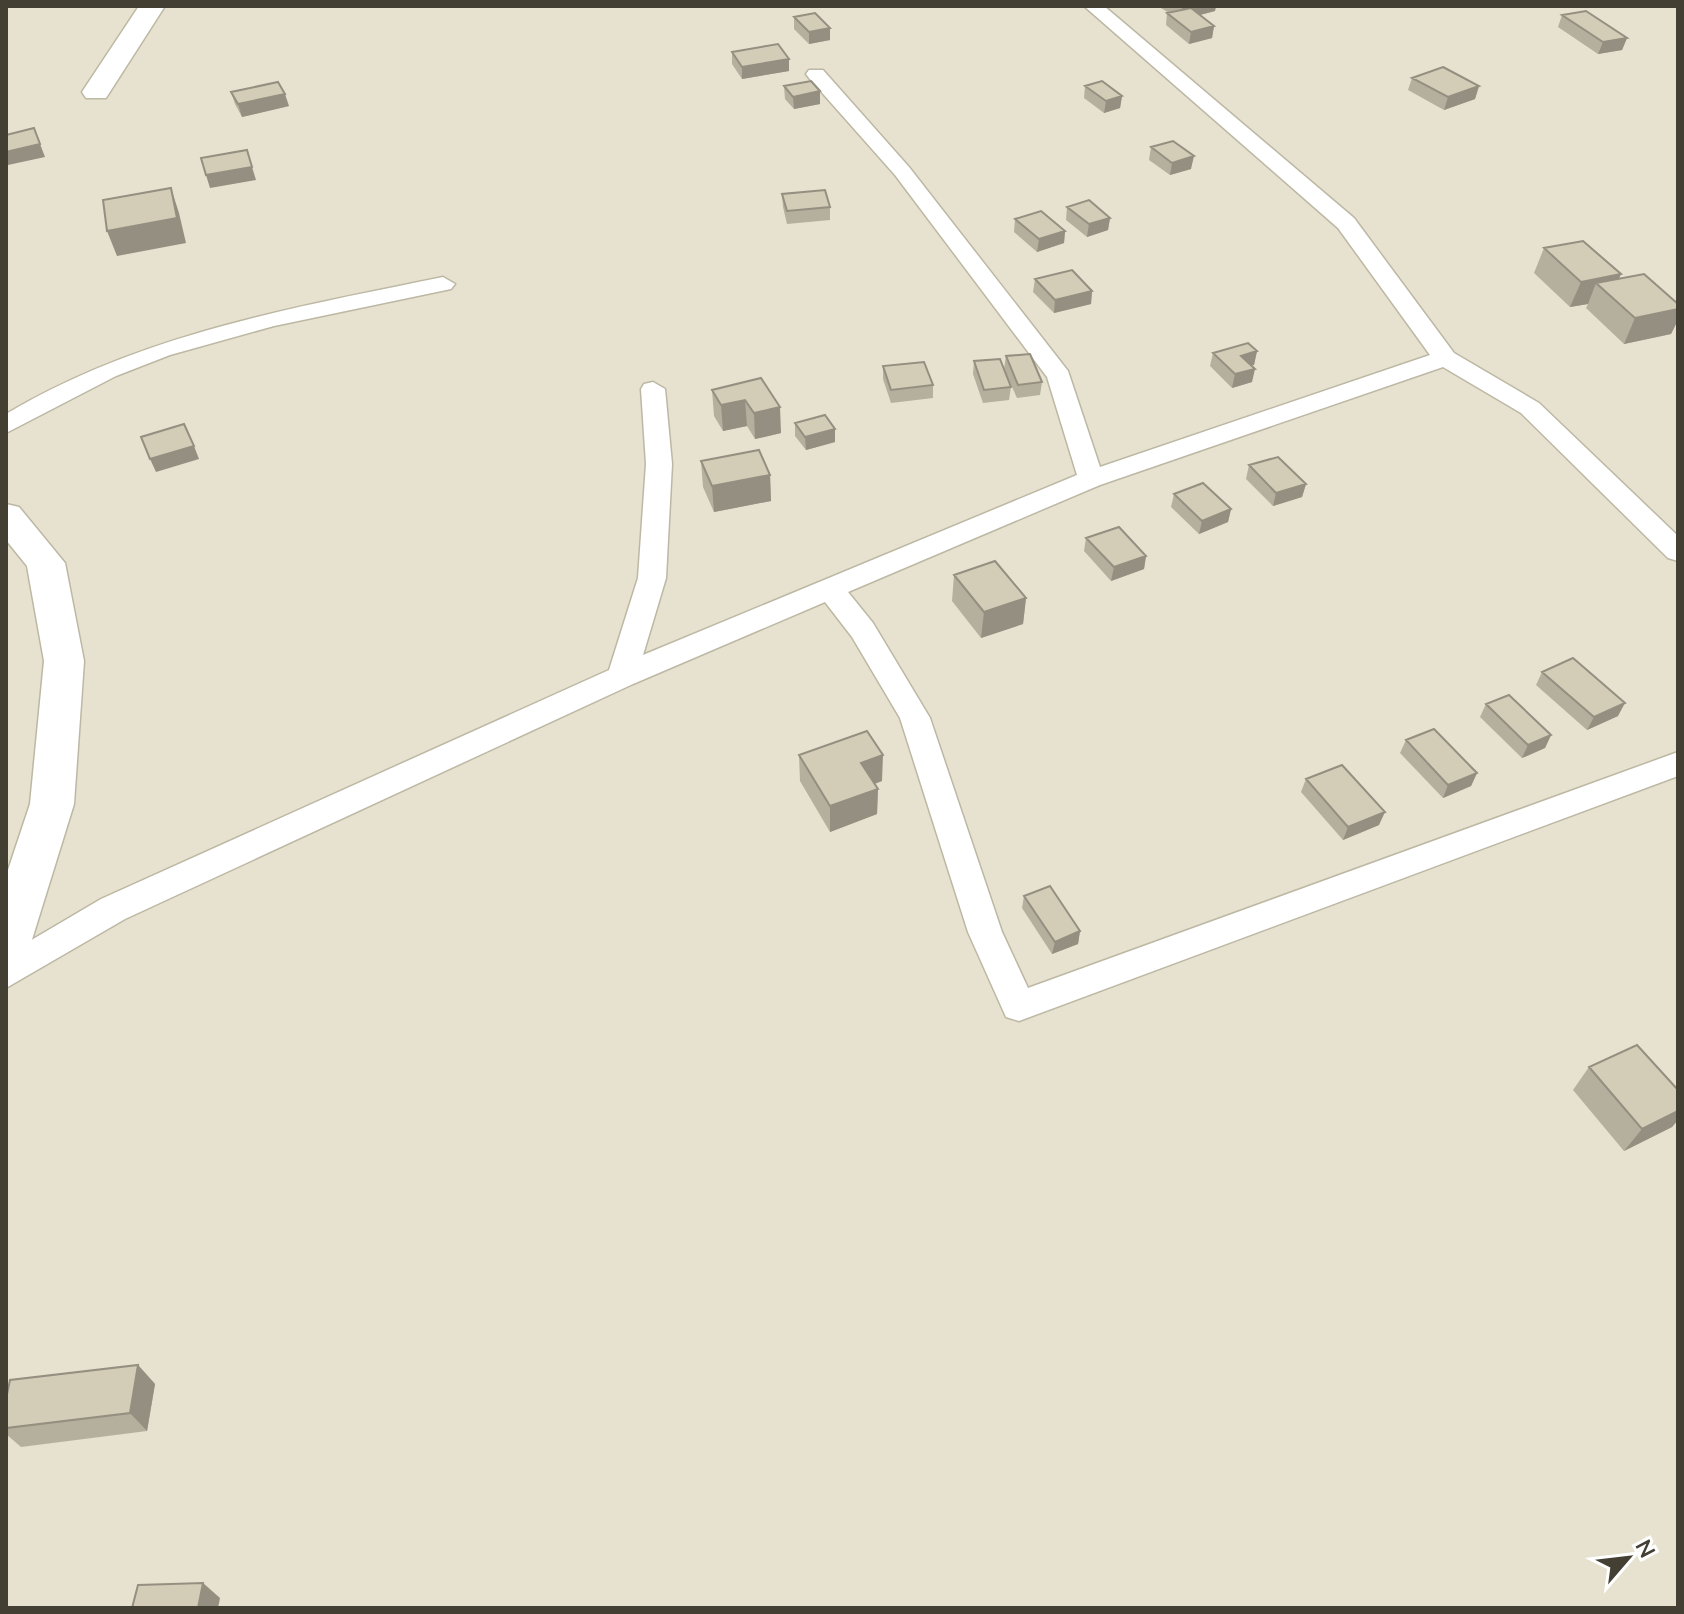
<svg xmlns="http://www.w3.org/2000/svg" width="1684" height="1614" viewBox="0 0 1684 1614" font-family="'Nunito Sans',sans-serif">
	<style>
		.residential { fill: #e6e2cf }
		.lines { fill: none; stroke-linecap: round; stroke-linejoin: round }
		.service-casing { stroke: #bdb8a4; stroke-width: 3 }
		.minor-casing { stroke: #bdb8a4; stroke-width: 3 }
		.service { fill: #fff; fill-rule: evenodd }
		.minor { fill: #fff; fill-rule: evenodd }
		.wall { fill: #b5af9d }
		.shaded-wall { fill: #948f80 }
		.building { fill: #d3ccb7; stroke: #948f80; stroke-width: 2 }
	</style>
	<rect width="100%" height="100%" fill="#f2efe2"/>
	<path class="residential" d="M 6,6 L 1678,6 L 1678,1608 L 6,1608 Z"/>
	<g class="lines">
		<g class="service-casing">
			<path id="service" d="M 1084,6 L 1104,6 L 1354,218 L 1454,353 L 1539,403 L 1678,536 L 1678,561 L 1668,558 L 1521,413 L 1443,367 L 1100,485 L 848,592 L 873,623 L 930,718 L 1002,932 L 1028,988 L 1678,752 L 1678,776 L 1019,1021 L 1006,1017 L 968,932 L 900,718 L 852,637 L 825,602 L 633,684 L 125,919 L 6,988 L 6,955 L 101,899 L 609,670 L 638,578 L 646,464 L 641,389 L 644,384 L 653,382 L 665,389 L 672,464 L 666,578 L 643,655 L 1077,475 L 1047,377 L 895,175 L 809,78 L 806,74 L 809,70 L 823,70 L 909,167 L 1068,371 L 1100,467 L 1430,355 L 1338,228 Z
				M 443,277 L 455,284 L 451,289 L 274,326 L 170,355 L 116,376 L 6,433 L 6,414 C 140,334 292,308 443,277 Z"/>
		</g>
		<g class="minor-casing">
			<path id="minor" d="M 139,6 L 165,6 L 106,98 L 86,98 L 82,92 Z
				M 6,504 L 19,507 L 65,563 L 84,661 L 74,804 L 30,946 L 23,960 L 6,965 L 6,876 L 30,804 L 44,661 L 27,566 L 6,540 Z"/>
		</g>
		<use href="#service" class="service"/>
		<use href="#minor" class="minor"/>
	</g>
	<path class="wall" d="M 1162,6 L 1216,6 L 1215,11 L 1200,15 L 1214,26 L 1212,38 L 1189,44 L 1166,25 L 1167,13 L 1169,13 L 1161,8 Z
		M 1562,15 L 1627,38 L 1622,50 L 1598,54 L 1558,27 Z
		M 794,17 L 830,28 L 830,40 L 809,44 L 794,29 Z
		M 732,52 L 789,59 L 789,71 L 742,79 L 732,64 Z
		M 1412,78 L 1479,86 L 1475,99 L 1444,110 L 1408,90 Z
		M 784,86 L 820,91 L 820,104 L 794,109 L 785,99 Z
		M 1085,86 L 1122,96 L 1120,108 L 1104,113 L 1084,98 Z
		M 231,92 L 289,106 L 242,117 L 235,104 Z
		M 1151,147 L 1191,169 L 1170,175 L 1149,160 Z
		M 782,194 L 830,207 L 830,220 L 787,224 L 783,207 Z
		M 1067,207 L 1110,218 L 1108,230 L 1087,237 L 1066,220 Z
		M 1015,219 L 1065,231 L 1064,243 L 1037,252 L 1014,232 Z
		M 1544,248 L 1621,274 L 1619,279 L 1678,304 L 1678,320 L 1671,334 L 1624,344 L 1586,308 L 1588,304 L 1570,307 L 1534,273 Z
		M 1035,279 L 1092,291 L 1091,304 L 1054,313 L 1033,292 Z
		M 1257,351 L 1254,365 L 1251,365 L 1252,382 L 1232,388 L 1210,366 L 1213,353 Z
		M 1006,356 L 1042,382 L 1040,395 L 1017,398 L 1004,369 Z
		M 974,361 L 1011,387 L 1009,400 L 983,403 L 973,374 Z
		M 883,366 L 933,385 L 933,398 L 891,403 L 883,379 Z
		M 761,378 L 781,433 L 755,439 L 747,426 L 723,431 L 714,416 L 712,390 Z
		M 795,423 L 835,429 L 835,442 L 806,450 L 795,436 Z
		M 701,461 L 770,475 L 771,501 L 714,512 L 703,487 Z
		M 1249,465 L 1306,484 L 1302,497 L 1273,506 L 1246,479 Z
		M 1174,494 L 1231,509 L 1228,522 L 1199,534 L 1171,507 Z
		M 1086,538 L 1146,556 L 1144,569 L 1111,581 L 1084,551 Z
		M 954,575 L 1026,598 L 1023,624 L 981,638 L 952,601 Z
		M 1542,672 L 1618,716 L 1587,730 L 1536,685 Z
		M 1486,704 L 1551,735 L 1545,748 L 1522,758 L 1480,717 Z
		M 1406,740 L 1477,773 L 1471,786 L 1443,798 L 1400,753 Z
		M 799,755 L 882,781 L 875,784 L 878,789 L 877,814 L 830,832 L 800,781 Z
		M 1306,779 L 1379,825 L 1343,840 L 1301,792 Z
		M 1024,896 L 1080,931 L 1078,944 L 1052,954 L 1022,908 Z
		M 1589,1067 L 1678,1090 L 1678,1120 L 1672,1127 L 1624,1151 L 1573,1090 Z
		M 138,1365 L 155,1384 L 147,1431 L 21,1447 L 6,1434 L 6,1399 Z"/>
	<path class="shaded-wall" d="M 1190,6 L 1216,6 L 1215,11 L 1180,20 L 1182,8 Z
		M 1214,26 L 1212,38 L 1189,44 L 1191,32 Z
		M 830,28 L 830,40 L 809,44 L 809,32 Z
		M 1627,38 L 1622,50 L 1598,54 L 1603,42 Z
		M 789,59 L 789,71 L 742,79 L 742,67 Z
		M 1479,86 L 1475,99 L 1444,110 L 1448,97 Z
		M 820,91 L 820,104 L 794,109 L 793,97 Z
		M 285,94 L 289,106 L 242,117 L 238,104 Z
		M 1122,96 L 1120,108 L 1104,113 L 1106,101 Z
		M 40,144 L 45,157 L 8,165 L 6,162 L 6,152 Z
		M 1194,156 L 1191,169 L 1170,175 L 1172,163 Z
		M 252,167 L 256,180 L 210,188 L 206,175 Z
		M 171,188 L 179,213 L 186,243 L 117,256 L 107,231 Z
		M 1110,218 L 1108,230 L 1087,237 L 1089,224 Z
		M 1065,231 L 1064,243 L 1037,252 L 1039,239 Z
		M 1621,274 L 1611,296 L 1596,283 L 1588,304 L 1570,307 L 1581,282 Z
		M 1092,291 L 1091,304 L 1054,313 L 1055,300 Z
		M 1678,309 L 1678,320 L 1671,334 L 1624,344 L 1635,318 Z
		M 1257,351 L 1254,365 L 1238,369 L 1241,356 Z
		M 1255,369 L 1252,382 L 1232,388 L 1235,374 Z
		M 745,400 L 747,426 L 723,431 L 721,405 Z
		M 780,407 L 781,433 L 755,439 L 754,413 Z
		M 835,429 L 835,442 L 806,450 L 805,437 Z
		M 194,446 L 199,459 L 156,472 L 150,459 Z
		M 770,475 L 771,501 L 714,512 L 712,486 Z
		M 1306,484 L 1302,497 L 1273,506 L 1276,493 Z
		M 1231,509 L 1228,522 L 1199,534 L 1202,521 Z
		M 1146,556 L 1144,569 L 1111,581 L 1114,567 Z
		M 1026,598 L 1023,624 L 981,638 L 984,612 Z
		M 1625,703 L 1618,716 L 1587,730 L 1594,717 Z
		M 1551,735 L 1545,748 L 1522,758 L 1528,745 Z
		M 883,755 L 882,781 L 861,788 L 861,763 Z
		M 1477,773 L 1471,786 L 1443,798 L 1448,785 Z
		M 878,789 L 877,814 L 830,832 L 830,806 Z
		M 1385,812 L 1379,825 L 1343,840 L 1348,827 Z
		M 1080,931 L 1078,944 L 1052,954 L 1055,942 Z
		M 1678,1111 L 1678,1120 L 1672,1127 L 1624,1151 L 1642,1129 Z
		M 138,1365 L 155,1384 L 147,1431 L 130,1413 Z
		M 203,1583 L 220,1598 L 218,1608 L 198,1608 Z"/>
	<path class="building" d="M 1191,8 L 1214,26 L 1191,32 L 1167,13 Z
		M 1586,11 L 1627,38 L 1603,42 L 1562,15 Z
		M 815,13 L 830,28 L 809,32 L 794,17 Z
		M 778,44 L 789,59 L 742,67 L 732,52 Z
		M 1443,67 L 1479,86 L 1448,97 L 1412,78 Z
		M 811,81 L 820,91 L 793,97 L 784,86 Z
		M 1102,81 L 1122,96 L 1106,101 L 1085,86 Z
		M 278,82 L 285,94 L 238,104 L 231,92 Z
		M 34,128 L 40,144 L 6,152 L 6,135 Z
		M 1173,141 L 1194,156 L 1172,163 L 1151,147 Z
		M 247,150 L 252,167 L 206,175 L 201,158 Z
		M 171,188 L 177,218 L 107,231 L 103,200 Z
		M 825,190 L 830,207 L 787,211 L 782,194 Z
		M 1089,200 L 1110,218 L 1089,224 L 1067,207 Z
		M 1041,211 L 1065,231 L 1039,239 L 1015,219 Z
		M 1583,241 L 1621,274 L 1581,282 L 1544,248 Z
		M 1072,270 L 1092,291 L 1055,300 L 1035,279 Z
		M 1644,274 L 1678,304 L 1678,309 L 1635,318 L 1596,283 Z
		M 1248,343 L 1257,351 L 1241,356 L 1255,369 L 1235,374 L 1213,353 Z
		M 1030,354 L 1042,382 L 1018,385 L 1006,356 Z
		M 1000,359 L 1011,387 L 984,390 L 974,361 Z
		M 924,362 L 933,385 L 891,390 L 883,366 Z
		M 761,378 L 780,407 L 754,413 L 745,400 L 721,405 L 712,390 Z
		M 825,415 L 835,429 L 805,437 L 795,423 Z
		M 184,424 L 194,446 L 150,459 L 141,437 Z
		M 759,450 L 770,475 L 712,486 L 701,461 Z
		M 1278,457 L 1306,484 L 1276,493 L 1249,465 Z
		M 1203,483 L 1231,509 L 1202,521 L 1174,494 Z
		M 1119,527 L 1146,556 L 1114,567 L 1086,538 Z
		M 995,561 L 1026,598 L 984,612 L 954,575 Z
		M 1573,658 L 1625,703 L 1594,717 L 1542,672 Z
		M 1509,695 L 1551,735 L 1528,745 L 1486,704 Z
		M 1434,729 L 1477,773 L 1448,785 L 1406,740 Z
		M 867,731 L 883,755 L 861,763 L 878,789 L 830,806 L 799,755 Z
		M 1342,765 L 1385,812 L 1348,827 L 1306,779 Z
		M 1050,886 L 1080,931 L 1055,942 L 1024,896 Z
		M 1637,1045 L 1678,1090 L 1678,1111 L 1642,1129 L 1589,1067 Z
		M 138,1365 L 130,1413 L 6,1428 L 6,1399 L 10,1380 Z
		M 203,1583 L 198,1608 L 132,1608 L 138,1585 Z"/>
	<rect width="1684" height="1614" fill="none" stroke="#433f32" stroke-width="16"/>
	<g transform="translate(1628 1558) rotate(62)" stroke="#ffffff" stroke-width="6" paint-order="stroke">
	<path d="M0-6L14 30L0 20L-14 30Z" fill="#433f32"/>
	<text y="-12" font-size="22" font-weight="bold" text-anchor="middle" fill="#433f32">N</text>
	</g>
</svg>
